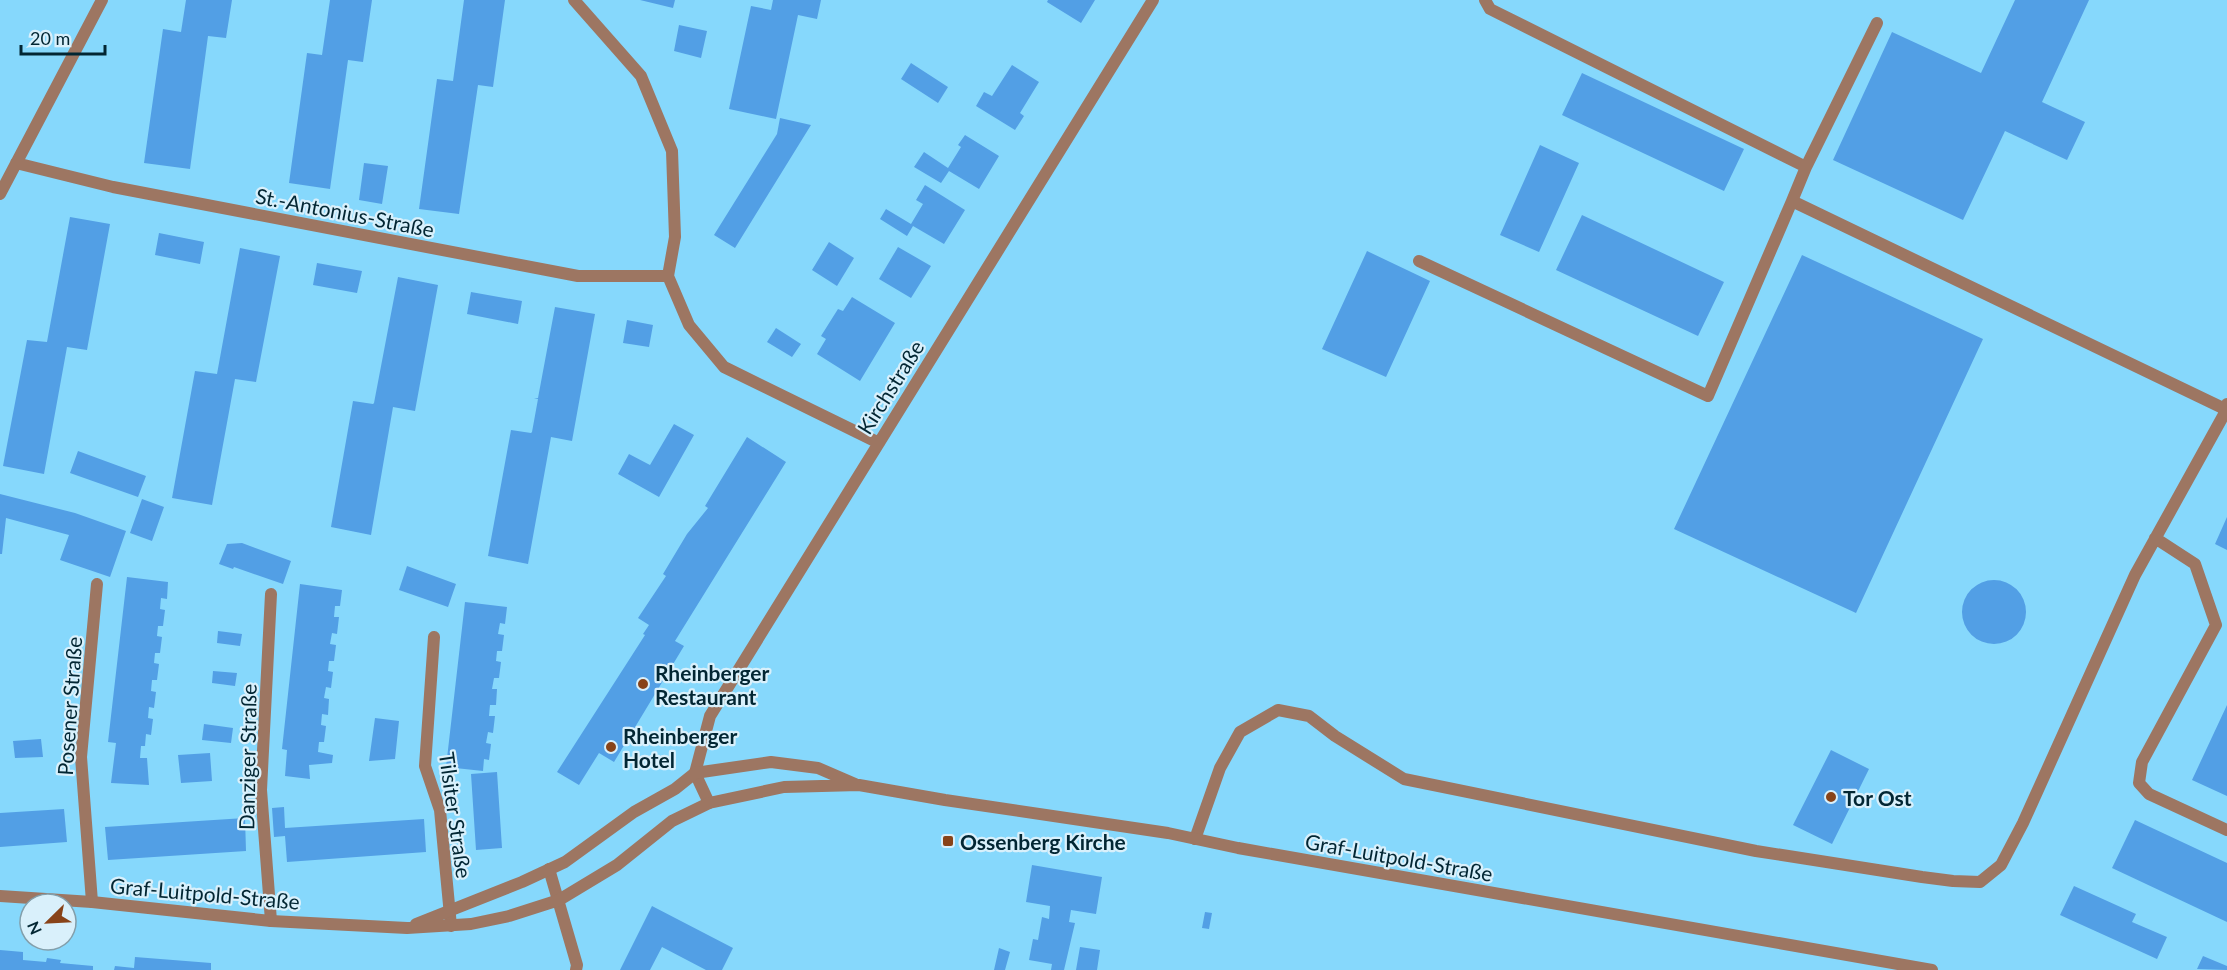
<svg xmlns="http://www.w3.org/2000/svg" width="2227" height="970" viewBox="0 0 2227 970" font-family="Lato,sans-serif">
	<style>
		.building { fill: #529fe5 }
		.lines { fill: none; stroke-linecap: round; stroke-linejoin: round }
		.service { stroke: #9d7662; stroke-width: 12 }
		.minor { stroke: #9d7662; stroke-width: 12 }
		.tertiary { stroke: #9d7662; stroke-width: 12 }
		.poi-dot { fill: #884319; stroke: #d9f0fb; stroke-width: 2 }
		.labels { text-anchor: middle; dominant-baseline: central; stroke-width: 4.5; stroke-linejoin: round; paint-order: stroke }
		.street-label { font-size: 21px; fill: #022633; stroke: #d9f0fb }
		.poi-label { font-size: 21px; font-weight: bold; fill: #022633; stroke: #d9f0fb; text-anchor: start }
	</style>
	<rect width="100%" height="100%" fill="#86d8fc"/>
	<path class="building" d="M 186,0 L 232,0 L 226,38 L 208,36 L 190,169 L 144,163 L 163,29 L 181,32 Z
		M 330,0 L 372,0 L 363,62 L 348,60 L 330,189 L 289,183 L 307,53 L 322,55 Z
		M 464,0 L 505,0 L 493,87 L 478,85 L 459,214 L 419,209 L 437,79 L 453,81 Z
		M 640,0 L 675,0 L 673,8 Z
		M 773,0 L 821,0 L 817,19 L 798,15 L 776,119 L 729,109 L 751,6 L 771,10 Z
		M 1048,0 L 1095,0 L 1081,23 L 1047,2 Z
		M 2015,0 L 2089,0 L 2042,102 L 2085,122 L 2067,160 L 2005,131 L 1963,220 L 1833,160 L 1892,32 L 1981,73 Z
		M 679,25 L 707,31 L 701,58 L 674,51 Z
		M 911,63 L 948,87 L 938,103 L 901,79 Z
		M 1012,65 L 1039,82 L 1020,113 L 1024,116 L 1015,130 L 976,106 L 984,92 L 992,96 Z
		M 1582,73 L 1744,149 L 1724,191 L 1562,115 Z
		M 780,118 L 811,125 L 735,248 L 714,235 L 777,134 Z
		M 965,135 L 999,156 L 979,189 L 949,171 L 941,183 L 914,167 L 924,152 L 948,168 L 961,147 L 958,145 Z
		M 1540,145 L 1579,163 L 1539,252 L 1500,235 Z
		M 364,163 L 388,166 L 382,204 L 359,200 Z
		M 925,185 L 965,210 L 944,244 L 913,226 L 907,236 L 880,219 L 886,209 L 911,224 L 923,204 L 916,200 Z
		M 1582,215 L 1724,282 L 1698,336 L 1556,270 Z
		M 70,217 L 110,224 L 87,350 L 67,347 L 44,474 L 3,466 L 27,340 L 47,342 Z
		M 159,233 L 204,242 L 200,264 L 155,255 Z
		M 829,242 L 854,258 L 837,286 L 812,270 Z
		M 898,247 L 931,266 L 911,298 L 879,279 Z
		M 240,248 L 280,256 L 256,382 L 235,379 L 212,505 L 172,498 L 195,371 L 217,374 Z
		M 1367,251 L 1430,281 L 1386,377 L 1322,349 Z
		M 1802,255 L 1983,339 L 1856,613 L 1674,529 Z
		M 317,263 L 362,271 L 357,293 L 313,285 Z
		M 398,277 L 438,285 L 415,411 L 393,407 L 371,535 L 331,527 L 353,401 L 373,404 L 374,403 Z
		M 471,292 L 522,301 L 518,324 L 467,314 Z
		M 852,297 L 895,323 L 860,381 L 817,354 L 826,339 L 821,336 L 838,309 L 843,311 Z
		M 555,307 L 595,314 L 572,441 L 551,437 L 528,564 L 488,556 L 511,430 L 531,433 L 532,432 L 538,399 L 534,398 L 538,398 Z
		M 627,320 L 653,325 L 649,347 L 623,343 Z
		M 776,328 L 801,344 L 792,357 L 767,342 Z
		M 674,424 L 694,435 L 659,497 L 618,474 L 629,454 L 650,465 Z
		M 747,437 L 786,462 L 675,641 L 684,646 L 614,762 L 599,753 L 579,785 L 557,772 L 645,635 L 643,634 L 649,625 L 638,618 L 666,576 L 663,574 L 687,534 L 708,508 L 705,506 Z
		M 78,451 L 146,476 L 138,497 L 70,473 Z
		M 0,494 L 75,513 L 126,531 L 110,577 L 60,560 L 69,535 L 6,518 L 2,554 L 0,554 Z
		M 142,499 L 164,507 L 152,541 L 130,533 Z
		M 2227,517 L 2227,550 L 2215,544 Z
		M 242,543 L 291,561 L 283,584 L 234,567 L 233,569 L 219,564 L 227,544 Z
		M 407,566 L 456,584 L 448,607 L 399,590 Z
		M 127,577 L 168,582 L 167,599 L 161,598 L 160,609 L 165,610 L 163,626 L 158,626 L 157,636 L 162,637 L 160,653 L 155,653 L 154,663 L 159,664 L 157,680 L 152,680 L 151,691 L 156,692 L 154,708 L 149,707 L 148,718 L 153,719 L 151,735 L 146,734 L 145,746 L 141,746 L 140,758 L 147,758 L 149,785 L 111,783 L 116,743 L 108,742 Z
		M1962 612a32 32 0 1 1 64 0a32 32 0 1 1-64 0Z
		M 300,584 L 342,590 L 340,606 L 335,606 L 334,617 L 339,617 L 337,634 L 332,633 L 330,644 L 336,645 L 334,661 L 329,661 L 328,671 L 333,672 L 331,688 L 326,687 L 324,698 L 329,699 L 328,715 L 322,714 L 321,725 L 326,726 L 324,742 L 319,742 L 318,752 L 333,755 L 332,763 L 309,765 L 310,779 L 285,776 L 287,750 L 282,749 Z
		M 465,602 L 507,607 L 505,624 L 500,623 L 498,634 L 504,635 L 502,651 L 497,651 L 496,661 L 501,662 L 499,678 L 494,678 L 492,689 L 497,689 L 496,705 L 490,705 L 489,716 L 495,716 L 493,733 L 488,732 L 486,743 L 491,744 L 489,760 L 484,759 L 483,771 L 446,767 Z
		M 218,631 L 242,634 L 240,646 L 217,643 Z
		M 213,671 L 237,673 L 235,686 L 212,683 Z
		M 2227,705 L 2227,796 L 2192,780 Z
		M 375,718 L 399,721 L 395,759 L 369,761 Z
		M 204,724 L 233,728 L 231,743 L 202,740 Z
		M 41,739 L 43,757 L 15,758 L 13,741 Z
		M 1831,750 L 1869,769 L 1832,844 L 1793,825 Z
		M 210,753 L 212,781 L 181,783 L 178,755 Z
		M 497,772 L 502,848 L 476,850 L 471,774 Z
		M 284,807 L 285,828 L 424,819 L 426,852 L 287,862 L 285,836 L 274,837 L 272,808 Z
		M 64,809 L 67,842 L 0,847 L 0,813 Z
		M 245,818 L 246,851 L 108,860 L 105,827 Z
		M 2135,820 L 2227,863 L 2227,922 L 2112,868 Z
		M 1032,865 L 1102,877 L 1096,914 L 1071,910 L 1069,922 L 1075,923 L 1064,970 L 1051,970 L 1052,964 L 1029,960 L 1033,939 L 1038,940 L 1042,917 L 1049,919 L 1050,906 L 1026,902 Z
		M 2074,886 L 2136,914 L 2132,922 L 2167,937 L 2157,959 L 2060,915 Z
		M 652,906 L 733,948 L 722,970 L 706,970 L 662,947 L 650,970 L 620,970 Z
		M 1205,912 L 1212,913 L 1209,929 L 1202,928 Z
		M 1080,947 L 1100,950 L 1097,970 L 1076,970 Z
		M 999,948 L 1010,952 L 1005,970 L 994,970 Z
		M 0,950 L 23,952 L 23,960 L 46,962 L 47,958 L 61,960 L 60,963 L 93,966 L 93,970 L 0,970 Z
		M 2203,956 L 2227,966 L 2227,970 L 2197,969 Z
		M 135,957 L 211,963 L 211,970 L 114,970 L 115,966 L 134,968 Z"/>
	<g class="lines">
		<path class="service" d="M 1485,0 L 1490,9 L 1806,167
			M 1877,23 L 1806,167 L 1792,201 L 2225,409 L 2227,404
			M 1419,261 L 1708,396 L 1792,201
			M 2155,538 L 2195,564 L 2216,625 L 2142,762 L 2139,783 L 2149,794 L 2227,830
			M 434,637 L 425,766 L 440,810 L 451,926
			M 1195,839 L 1220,768 L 1240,732 L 1278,710 L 1309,716 L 1335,736 L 1404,779 L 1756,851 L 1922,877 L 1953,881 L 1980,882 L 2001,865 L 2023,823 L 2135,575 L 2227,409
			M 92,902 L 81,757 L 97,584
			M 271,921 L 261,790 L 271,594"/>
		<path class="minor" d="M 574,0 L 641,76 L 672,151 L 675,237 L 668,276 L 689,325 L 724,367 L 879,443
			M 16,163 L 113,187 L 578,276 L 668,276
			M 0,194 L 102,0
			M 709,803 L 695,773 L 710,716 L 1153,0
			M 549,869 L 577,965 L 576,970"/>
		<path class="tertiary" d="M 0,896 L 92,902 L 271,921 L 407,928 L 471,924 L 509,916 L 559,900 L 617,865 L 672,821 L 709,803 L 784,787 L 859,785 L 945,800 L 1168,833 L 1238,848 L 1932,970
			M 416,924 L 522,882 L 565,862 L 634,812 L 675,789 L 695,773 L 771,762 L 818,768 L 855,784"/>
	</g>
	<g class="poi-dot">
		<circle cx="643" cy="684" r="6"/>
		<circle cx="611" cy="747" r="6"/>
		<circle cx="1831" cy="797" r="6"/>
		<rect x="942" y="835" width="12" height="12" rx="3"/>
	</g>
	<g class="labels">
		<g class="street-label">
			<text transform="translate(345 212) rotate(11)">St.-Antonius-Straße</text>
			<text transform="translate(890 387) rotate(-58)">Kirchstraße</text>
			<text transform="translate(69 706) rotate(-86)">Posener Straße</text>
			<text transform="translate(247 757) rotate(-89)">Danziger Straße</text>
			<text transform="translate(456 815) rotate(82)">Tilsiter Straße</text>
			<text transform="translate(1399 857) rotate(10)">Graf-Luitpold-Straße</text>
			<text transform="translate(205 893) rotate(5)">Graf-Luitpold-Straße</text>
		</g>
		<g class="poi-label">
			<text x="655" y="672">Rheinberger<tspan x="655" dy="24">Restaurant</tspan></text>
			<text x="623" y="735">Rheinberger<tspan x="623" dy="24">Hotel</tspan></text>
			<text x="1843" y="797">Tor Ost</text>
			<text x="960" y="841">Ossenberg Kirche</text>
		</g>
	</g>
	<g transform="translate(48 922) rotate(246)"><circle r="28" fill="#d9f0fb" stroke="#839fab" stroke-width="1.5"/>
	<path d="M0-4.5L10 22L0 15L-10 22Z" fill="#884319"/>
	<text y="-9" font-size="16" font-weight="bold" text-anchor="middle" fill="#022633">N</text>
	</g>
	<path d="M21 45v9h84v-9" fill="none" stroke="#022633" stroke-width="3"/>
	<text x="30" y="45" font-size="18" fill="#022633" stroke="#d9f0fb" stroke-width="4.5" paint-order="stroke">20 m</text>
</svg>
